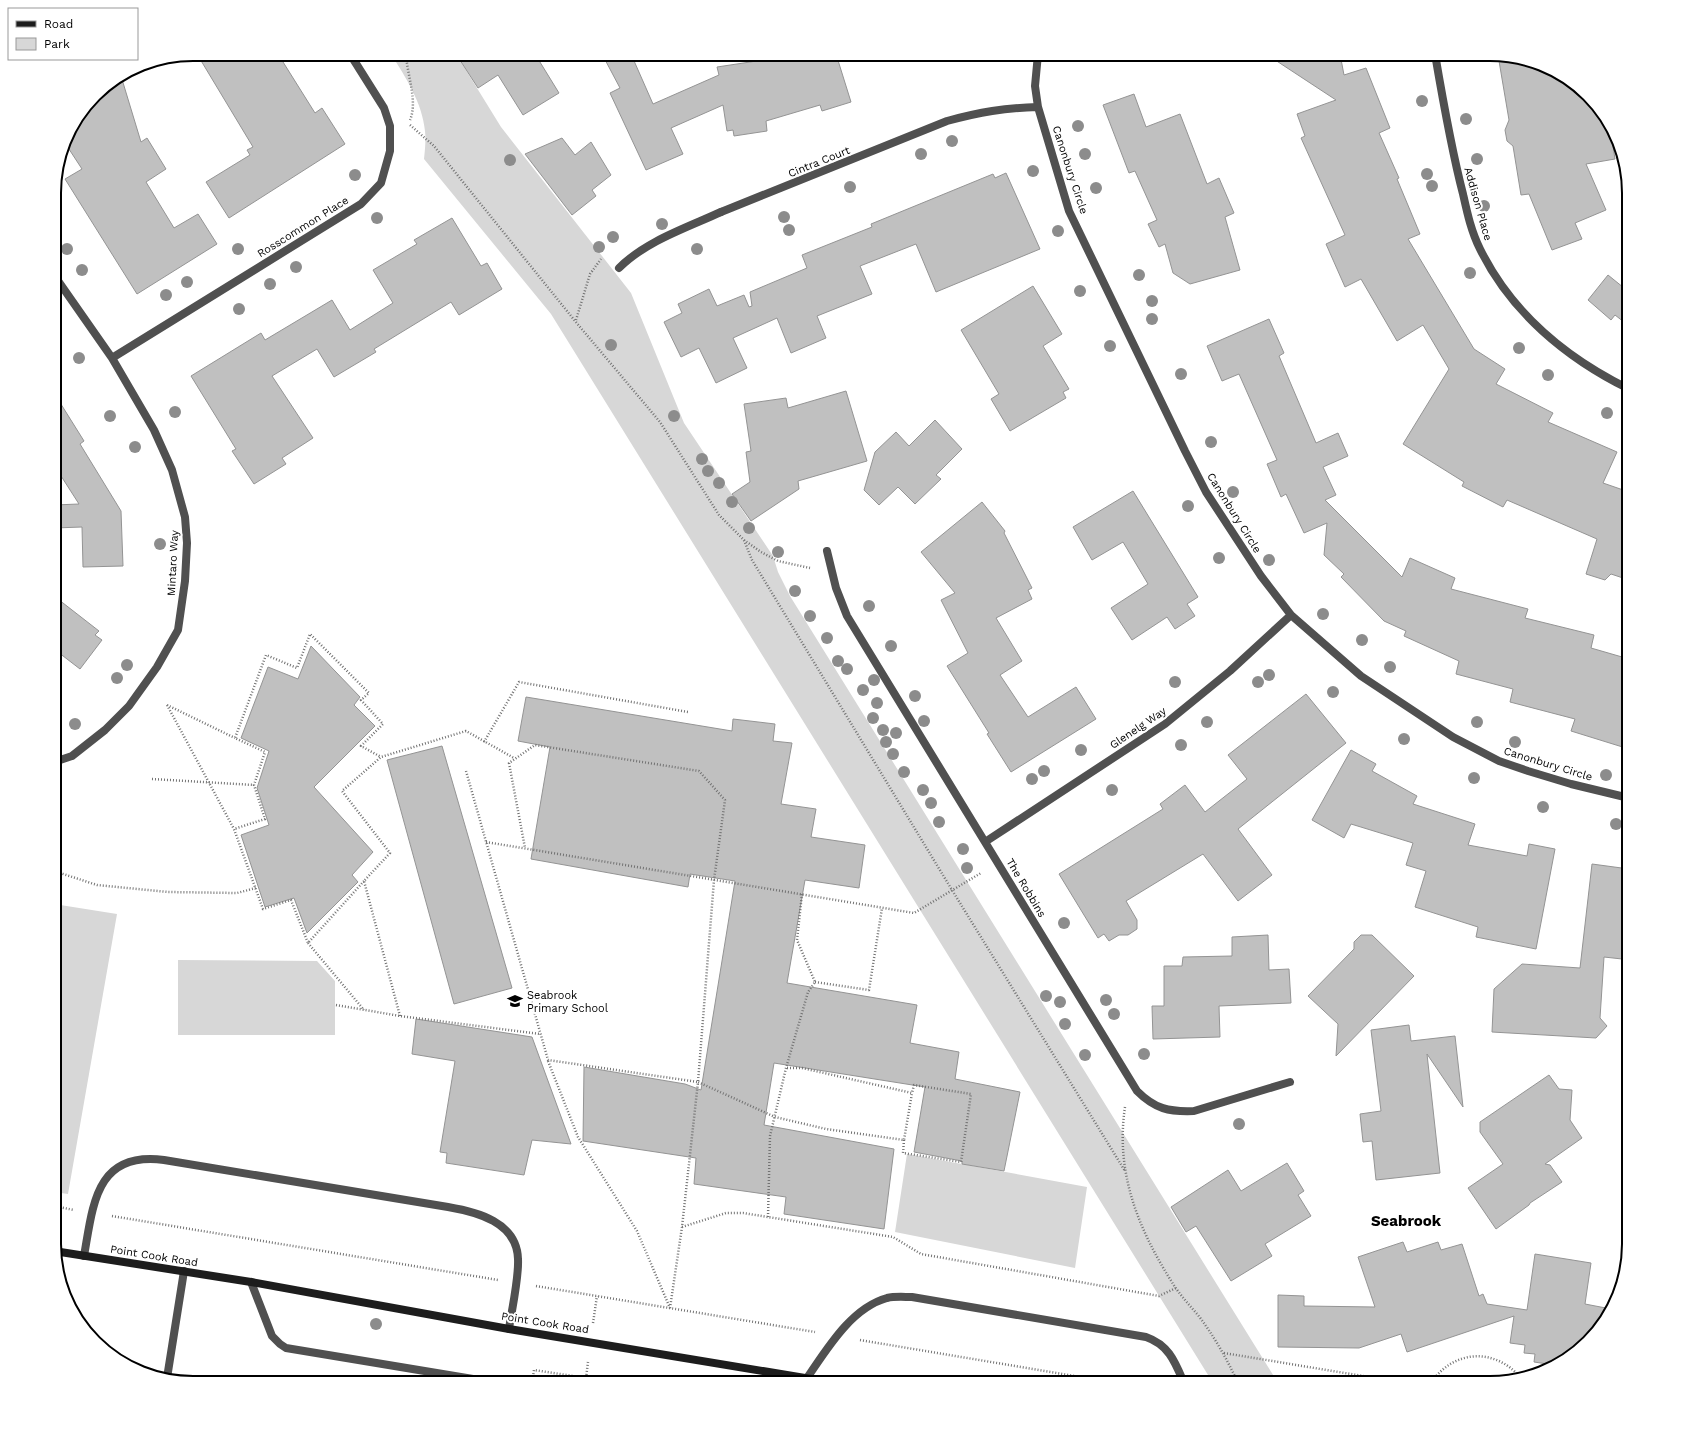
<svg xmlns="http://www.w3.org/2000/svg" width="1683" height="1437" viewBox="0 0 1683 1437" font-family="'Work Sans',sans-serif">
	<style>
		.green { fill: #d7d7d7 }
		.building { fill: #c0c0c0; stroke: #949494 }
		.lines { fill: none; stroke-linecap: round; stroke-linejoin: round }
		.path { stroke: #727272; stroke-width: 2.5; stroke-dasharray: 1 2; stroke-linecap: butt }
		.service { stroke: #505050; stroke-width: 8 }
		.minor { stroke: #505050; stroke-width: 8 }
		.secondary { stroke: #1d1d1d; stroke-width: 8 }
		.tree { fill: #8c8c8c }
		.labels { text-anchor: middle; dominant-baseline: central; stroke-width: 4; stroke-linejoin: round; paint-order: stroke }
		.street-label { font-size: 11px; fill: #000; stroke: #fff }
		.poi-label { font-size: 11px; fill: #000; stroke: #fff; text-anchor: start }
		.district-label { font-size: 15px; font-weight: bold; fill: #000; stroke: #fff }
		.rim { fill: none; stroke: #000; stroke-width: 2 }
	</style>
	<rect width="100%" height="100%" fill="#fff"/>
	<path class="green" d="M 391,54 L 456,54 L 501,127 L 631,293 L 684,423 L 773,556 L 778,572 L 790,596 L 1278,1383 L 1213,1383 L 551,314 L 424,159 C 425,150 426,140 425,131 C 422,102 406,78 391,54 Z
		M 54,904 L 117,914 L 68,1194 L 54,1192 Z
		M 178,960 L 317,961 L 335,981 L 335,1035 L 178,1035 Z
		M 907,1154 L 1087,1187 L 1075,1268 L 895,1232 Z"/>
	<path class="building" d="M 197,54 L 278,54 L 315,113 L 322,108 L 345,144 L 229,218 L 206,182 L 250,155 L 247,150 L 253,147 Z
		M 456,54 L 535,54 L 559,93 L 523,115 L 498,75 L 478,88 Z
		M 602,54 L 631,54 L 653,104 L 719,75 L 717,67 L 803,54 L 836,54 L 851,102 L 822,111 L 820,105 L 766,121 L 767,131 L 734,136 L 733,130 L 727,131 L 723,105 L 671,128 L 683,154 L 646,170 L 610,93 L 620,88 Z
		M 1266,54 L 1340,54 L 1344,75 L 1366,68 L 1390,128 L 1379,133 L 1399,178 L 1397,179 L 1420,234 L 1408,239 L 1474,349 L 1505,369 L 1496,384 L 1553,413 L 1548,422 L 1617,452 L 1603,483 L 1629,492 L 1629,580 L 1611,574 L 1605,580 L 1586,574 L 1597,539 L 1507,500 L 1503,507 L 1462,486 L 1464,482 L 1403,444 L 1449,369 L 1423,325 L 1397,341 L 1361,279 L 1345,287 L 1326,244 L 1345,235 L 1301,138 L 1305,136 L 1297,114 L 1336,100 Z
		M 1498,55 L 1543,64 L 1582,89 L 1610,127 L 1615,159 L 1586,164 L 1606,210 L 1575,223 L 1582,239 L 1552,250 L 1529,194 L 1521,195 L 1513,146 L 1507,141 L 1505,130 L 1509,120 Z
		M 121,76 L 141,142 L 147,138 L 166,169 L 146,182 L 174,228 L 198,214 L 217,244 L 137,294 L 65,179 L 82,169 L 65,143 L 68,131 L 101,89 Z
		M 1134,94 L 1146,127 L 1180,114 L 1207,184 L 1219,178 L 1234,213 L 1225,217 L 1240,270 L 1190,284 L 1173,273 L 1165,244 L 1159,247 L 1148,224 L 1157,220 L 1135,171 L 1129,173 L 1103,105 Z
		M 562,138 L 575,155 L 591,142 L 611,175 L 592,190 L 596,196 L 572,215 L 525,154 Z
		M 1006,173 L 1040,249 L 936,292 L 916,244 L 860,266 L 872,294 L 817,316 L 826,338 L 791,353 L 777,318 L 733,338 L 747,368 L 716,383 L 699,348 L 681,357 L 664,322 L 682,313 L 678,304 L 709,289 L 717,306 L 744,295 L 749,307 L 752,306 L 750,292 L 807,268 L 802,255 L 872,227 L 871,224 L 993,174 L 995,178 Z
		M 452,218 L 481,266 L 487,263 L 502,289 L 459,315 L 451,302 L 374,349 L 376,352 L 334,377 L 317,349 L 272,376 L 313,438 L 282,458 L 286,464 L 254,484 L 232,451 L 236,449 L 191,376 L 261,333 L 265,340 L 332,300 L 350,330 L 393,303 L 373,270 L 417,244 L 414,240 Z
		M 1608,275 L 1629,292 L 1629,326 L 1615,315 L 1611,320 L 1588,300 Z
		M 1033,286 L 1062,334 L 1043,346 L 1069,389 L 1063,392 L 1066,398 L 1010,431 L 991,399 L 999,394 L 961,330 Z
		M 1269,319 L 1284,353 L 1279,356 L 1316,443 L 1338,433 L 1348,456 L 1323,467 L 1336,495 L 1325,500 L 1402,577 L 1410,558 L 1455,578 L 1451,589 L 1528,609 L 1525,618 L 1594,635 L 1591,648 L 1629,659 L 1629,749 L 1571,731 L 1575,719 L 1510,702 L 1513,689 L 1456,674 L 1459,661 L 1404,636 L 1406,631 L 1384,621 L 1341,577 L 1344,574 L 1324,555 L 1327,523 L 1304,533 L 1286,494 L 1281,497 L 1267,464 L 1277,460 L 1239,374 L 1222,381 L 1207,346 Z
		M 846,391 L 867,461 L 798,481 L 799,489 L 751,521 L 732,494 L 750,482 L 746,452 L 751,451 L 744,404 L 786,398 L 788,408 Z
		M 54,393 L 84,441 L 80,444 L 121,511 L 123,566 L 83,567 L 82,527 L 54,528 L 54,505 L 79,504 L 54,465 Z
		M 935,420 L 962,449 L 936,475 L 941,479 L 915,504 L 898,487 L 879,505 L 864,490 L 875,452 L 896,432 L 909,446 Z
		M 1133,491 L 1198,597 L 1187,604 L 1195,616 L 1175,629 L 1167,617 L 1132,640 L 1111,608 L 1148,584 L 1123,542 L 1092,560 L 1073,527 Z
		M 982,502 L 1005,531 L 1004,533 L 1032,588 L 1028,590 L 1032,599 L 996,618 L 1022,661 L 1000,675 L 1028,717 L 1076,687 L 1096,719 L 1011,772 L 987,734 L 989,733 L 947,666 L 968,653 L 941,600 L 955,593 L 921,552 Z
		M 54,596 L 99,631 L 95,635 L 102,640 L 80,669 L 54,649 Z
		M 311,646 L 360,697 L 354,705 L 375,726 L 314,787 L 373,852 L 352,875 L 358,882 L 307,933 L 294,898 L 265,907 L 241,835 L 269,825 L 257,788 L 269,751 L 241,738 L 268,667 L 298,679 Z
		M 1306,694 L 1346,743 L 1238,829 L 1272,875 L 1238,901 L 1203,854 L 1126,901 L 1137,920 L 1137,929 L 1128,935 L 1119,935 L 1109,941 L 1104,934 L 1098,938 L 1059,874 L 1163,809 L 1160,804 L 1185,785 L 1205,812 L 1247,779 L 1228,755 Z
		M 526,697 L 732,731 L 733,719 L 775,724 L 773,741 L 792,743 L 781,804 L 816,809 L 811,837 L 865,845 L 859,888 L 805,880 L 787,983 L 917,1005 L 910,1043 L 959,1052 L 955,1079 L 1020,1092 L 1004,1171 L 962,1164 L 962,1161 L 914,1152 L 925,1087 L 774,1063 L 764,1125 L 894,1149 L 884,1229 L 784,1214 L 786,1197 L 694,1184 L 696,1158 L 583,1141 L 584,1067 L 685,1084 L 701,1090 L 735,881 L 690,874 L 688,887 L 531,859 L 550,747 L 518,741 Z
		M 442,746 L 512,988 L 454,1004 L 387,760 Z
		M 1351,750 L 1376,764 L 1372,771 L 1417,796 L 1413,804 L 1475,824 L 1468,845 L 1527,856 L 1529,844 L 1555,849 L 1536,949 L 1476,937 L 1478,927 L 1415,907 L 1426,871 L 1406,865 L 1413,843 L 1351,824 L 1344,838 L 1312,820 Z
		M 1592,864 L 1629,869 L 1629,902 L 1622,959 L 1604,957 L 1600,1018 L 1607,1026 L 1596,1038 L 1492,1032 L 1494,989 L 1522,964 L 1580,968 Z
		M 1268,935 L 1269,970 L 1289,969 L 1291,1003 L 1219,1006 L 1220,1037 L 1153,1039 L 1152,1006 L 1164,1006 L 1164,966 L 1182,966 L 1183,957 L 1232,956 L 1232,937 Z
		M 1361,935 L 1372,935 L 1414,976 L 1336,1056 L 1338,1024 L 1308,996 L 1354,949 L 1354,942 Z
		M 416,1019 L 532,1037 L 571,1144 L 532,1140 L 524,1175 L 446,1163 L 447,1153 L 440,1152 L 455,1061 L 412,1054 Z
		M 1409,1025 L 1411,1041 L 1455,1036 L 1463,1107 L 1427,1054 L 1440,1173 L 1376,1180 L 1372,1141 L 1363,1142 L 1360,1114 L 1381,1111 L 1371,1030 Z
		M 1549,1075 L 1559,1089 L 1572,1090 L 1570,1120 L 1582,1138 L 1545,1164 L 1550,1165 L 1562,1182 L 1530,1203 L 1529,1205 L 1496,1229 L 1468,1188 L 1503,1164 L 1480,1132 L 1480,1122 Z
		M 1287,1163 L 1304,1191 L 1298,1195 L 1311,1216 L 1265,1244 L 1272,1256 L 1231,1281 L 1196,1226 L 1186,1232 L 1171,1207 L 1228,1170 L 1241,1191 Z
		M 1403,1242 L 1407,1252 L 1438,1242 L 1441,1250 L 1462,1244 L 1479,1296 L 1483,1294 L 1487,1304 L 1527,1310 L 1535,1254 L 1591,1263 L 1585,1304 L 1611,1309 L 1594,1336 L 1554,1365 L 1534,1362 L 1535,1354 L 1524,1353 L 1525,1345 L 1510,1343 L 1514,1316 L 1407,1352 L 1401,1334 L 1359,1348 L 1278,1347 L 1278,1295 L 1304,1296 L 1304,1306 L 1375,1307 L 1358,1257 Z"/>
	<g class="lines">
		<path class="path" d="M 406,54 C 407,75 418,101 410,120
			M 410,125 L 434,146 L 575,321 L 660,422 L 719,515 L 744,540 L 761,552 L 778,561 L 810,568
			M 576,320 L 590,274 L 601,259
			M 744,540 L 752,560 L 952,890 L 1125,1171
			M 167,705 L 234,829
			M 167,705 L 235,738
			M 484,742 L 519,682 L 688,712
			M 466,771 L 548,1060 L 698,1082 L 714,880 L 725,800 L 699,771 L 535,745 L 509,763 L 525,848
			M 152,779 L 254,785
			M 486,842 L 914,913 L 981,873
			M 54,871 L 97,885 L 168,892 L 237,893 L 256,888
			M 364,881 L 308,943 L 291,900 L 263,909 L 234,829 L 265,819 L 254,785 L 265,752 L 235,738 L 266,655 L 297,668 L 310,634 L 369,693 L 361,700 L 383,724 L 361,746 L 381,757
			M 308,943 L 364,1010
			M 815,982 L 869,990 L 882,908
			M 336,1005 L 400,1016 L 540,1034
			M 400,1016 L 364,881 L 390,853 L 342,791 L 381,757 L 466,731 L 514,758
			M 548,1061 L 578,1137 L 637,1231 L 670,1308
			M 1125,1107 C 1115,1174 1139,1231 1175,1287 C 1182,1297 1190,1306 1198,1315 C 1214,1336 1227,1359 1238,1383
			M 904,1140 L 903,1153 L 961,1162 L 971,1094 L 914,1085 L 912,1093
			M 54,1206 L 74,1210
			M 112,1216 L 498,1280
			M 768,1217 L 770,1136 L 786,1068 L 808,992 L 815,982 L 797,940 L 802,894
			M 682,1227 L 726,1213 L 743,1213 L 893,1237 L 921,1254 L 1159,1296 L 1176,1288
			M 536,1286 L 815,1332
			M 670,1308 L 682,1227 L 698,1082 L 775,1117 L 826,1129 L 904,1140 L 912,1093 L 802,1068 L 786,1068
			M 593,1323 L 597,1296
			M 860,1340 L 1116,1383
			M 1224,1353 L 1405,1383
			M 532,1383 L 534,1370 L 586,1378 L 588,1362
			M 1431,1383 C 1453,1350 1494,1347 1520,1377"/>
		<path class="service" d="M 619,268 C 646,241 686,228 721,212
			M 84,1256 C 93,1206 95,1151 164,1160 L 448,1207 C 477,1212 517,1222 518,1259 C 519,1278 512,1308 509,1329
			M 251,1282 L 272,1336 L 280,1344 L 286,1348 L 497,1383
			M 807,1378 C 827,1349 851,1308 887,1298 C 895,1296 904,1297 912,1297 L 1146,1337 C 1169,1345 1175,1362 1184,1383"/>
		<path class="minor" d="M 1038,54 L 1035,86 L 1038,107 L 1069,211 L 1185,451 L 1206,492 L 1261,576 L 1291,615 L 1361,676 L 1453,737 L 1499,761 L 1528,771 L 1571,784 L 1629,798
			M 1435,54 C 1443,101 1451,148 1463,194 C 1467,212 1471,231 1480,249 C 1511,312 1566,358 1629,389
			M 721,212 L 947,121 C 980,112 1004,108 1038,107
			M 112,358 L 361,204 L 381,183 L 390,151 L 390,126 L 384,108 L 350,54
			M 827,551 L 836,588 L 847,616 L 1137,1091 C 1155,1109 1169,1112 1194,1111 L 1290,1082
			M 54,762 L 72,756 L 105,730 L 129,706 L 157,667 L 178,630 L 185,581 L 187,543 L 185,517 L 172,470 L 154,430 L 112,358 L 54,275
			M 985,842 L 1165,724 L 1230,671 L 1291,615
			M 167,1378 L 184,1271"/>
		<path class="secondary" d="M 54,1251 L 251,1282 L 509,1329 L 835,1383"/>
	</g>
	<g class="tree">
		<circle cx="1422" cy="101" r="6"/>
		<circle cx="1466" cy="119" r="6"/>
		<circle cx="1078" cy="126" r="6"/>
		<circle cx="952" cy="141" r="6"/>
		<circle cx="921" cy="154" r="6"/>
		<circle cx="1085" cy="154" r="6"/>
		<circle cx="1477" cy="159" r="6"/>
		<circle cx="510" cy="160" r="6"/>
		<circle cx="1033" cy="171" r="6"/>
		<circle cx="1427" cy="174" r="6"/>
		<circle cx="355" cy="175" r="6"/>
		<circle cx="1432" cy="186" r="6"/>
		<circle cx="850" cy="187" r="6"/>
		<circle cx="1096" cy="188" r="6"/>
		<circle cx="1484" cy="206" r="6"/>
		<circle cx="784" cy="217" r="6"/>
		<circle cx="377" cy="218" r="6"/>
		<circle cx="662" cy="224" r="6"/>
		<circle cx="789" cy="230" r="6"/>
		<circle cx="1058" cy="231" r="6"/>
		<circle cx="613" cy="237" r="6"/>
		<circle cx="599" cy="247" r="6"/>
		<circle cx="67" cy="249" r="6"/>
		<circle cx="238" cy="249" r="6"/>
		<circle cx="697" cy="249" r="6"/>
		<circle cx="296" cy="267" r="6"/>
		<circle cx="82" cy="270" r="6"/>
		<circle cx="1470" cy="273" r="6"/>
		<circle cx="1139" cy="275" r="6"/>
		<circle cx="187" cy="282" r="6"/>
		<circle cx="270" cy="284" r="6"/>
		<circle cx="1080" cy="291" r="6"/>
		<circle cx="166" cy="295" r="6"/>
		<circle cx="1152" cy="301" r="6"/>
		<circle cx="239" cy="309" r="6"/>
		<circle cx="1152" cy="319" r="6"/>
		<circle cx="611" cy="345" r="6"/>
		<circle cx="1110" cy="346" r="6"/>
		<circle cx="1519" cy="348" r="6"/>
		<circle cx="79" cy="358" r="6"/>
		<circle cx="1181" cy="374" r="6"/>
		<circle cx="1548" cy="375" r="6"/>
		<circle cx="175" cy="412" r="6"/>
		<circle cx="1607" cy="413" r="6"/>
		<circle cx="110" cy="416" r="6"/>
		<circle cx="674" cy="416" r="6"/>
		<circle cx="1211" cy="442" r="6"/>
		<circle cx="135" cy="447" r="6"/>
		<circle cx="702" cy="459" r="6"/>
		<circle cx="708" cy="471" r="6"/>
		<circle cx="719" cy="483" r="6"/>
		<circle cx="1233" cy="492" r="6"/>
		<circle cx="732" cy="502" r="6"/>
		<circle cx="1188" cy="506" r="6"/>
		<circle cx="749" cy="528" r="6"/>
		<circle cx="160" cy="544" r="6"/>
		<circle cx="778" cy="552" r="6"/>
		<circle cx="1219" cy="558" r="6"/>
		<circle cx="1269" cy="560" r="6"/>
		<circle cx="795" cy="591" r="6"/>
		<circle cx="869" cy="606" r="6"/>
		<circle cx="1323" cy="614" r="6"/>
		<circle cx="810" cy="616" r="6"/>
		<circle cx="827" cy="638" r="6"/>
		<circle cx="1362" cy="640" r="6"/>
		<circle cx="891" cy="646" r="6"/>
		<circle cx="838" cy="661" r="6"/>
		<circle cx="127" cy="665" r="6"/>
		<circle cx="1390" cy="667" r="6"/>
		<circle cx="847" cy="669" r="6"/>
		<circle cx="1269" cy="675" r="6"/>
		<circle cx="117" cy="678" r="6"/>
		<circle cx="874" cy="680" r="6"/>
		<circle cx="1175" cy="682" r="6"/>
		<circle cx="1258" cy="682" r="6"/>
		<circle cx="863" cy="690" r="6"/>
		<circle cx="1333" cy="692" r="6"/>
		<circle cx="915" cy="696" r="6"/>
		<circle cx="877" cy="703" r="6"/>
		<circle cx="873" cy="718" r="6"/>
		<circle cx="924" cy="721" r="6"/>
		<circle cx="1207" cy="722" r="6"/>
		<circle cx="1477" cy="722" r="6"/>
		<circle cx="75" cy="724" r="6"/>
		<circle cx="883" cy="730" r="6"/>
		<circle cx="896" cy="733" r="6"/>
		<circle cx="1404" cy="739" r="6"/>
		<circle cx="886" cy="742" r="6"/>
		<circle cx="1515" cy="742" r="6"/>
		<circle cx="1181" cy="745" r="6"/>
		<circle cx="1081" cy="750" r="6"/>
		<circle cx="893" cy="754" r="6"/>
		<circle cx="1044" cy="771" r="6"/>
		<circle cx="904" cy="772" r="6"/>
		<circle cx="1606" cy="775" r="6"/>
		<circle cx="1474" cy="778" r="6"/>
		<circle cx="1032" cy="779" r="6"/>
		<circle cx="923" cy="790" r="6"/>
		<circle cx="1112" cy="790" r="6"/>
		<circle cx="931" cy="803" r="6"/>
		<circle cx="1543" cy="807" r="6"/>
		<circle cx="939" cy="822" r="6"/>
		<circle cx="1616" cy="824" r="6"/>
		<circle cx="963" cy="849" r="6"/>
		<circle cx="967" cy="868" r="6"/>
		<circle cx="1064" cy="923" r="6"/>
		<circle cx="1046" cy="996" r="6"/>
		<circle cx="1106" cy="1000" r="6"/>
		<circle cx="1060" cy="1002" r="6"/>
		<circle cx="1114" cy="1014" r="6"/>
		<circle cx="1065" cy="1024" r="6"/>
		<circle cx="1144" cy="1054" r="6"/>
		<circle cx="1085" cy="1055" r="6"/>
		<circle cx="1239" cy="1124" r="6"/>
		<circle cx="376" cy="1324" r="6"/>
	</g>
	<defs>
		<g id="school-bare" transform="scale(1.2)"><path d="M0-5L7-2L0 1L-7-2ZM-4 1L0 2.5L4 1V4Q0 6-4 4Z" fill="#000" stroke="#fff" stroke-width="2.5" paint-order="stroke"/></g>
	</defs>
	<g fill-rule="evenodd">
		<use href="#school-bare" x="515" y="1001"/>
	</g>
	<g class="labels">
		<g class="street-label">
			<text transform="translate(819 162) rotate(-22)">Cintra Court</text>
			<text transform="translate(1070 170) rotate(72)">Canonbury Circle</text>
			<text transform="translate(1478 204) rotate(74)">Addison Place</text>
			<text transform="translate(303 227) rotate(-32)">Rosscommon Place</text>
			<text transform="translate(1234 513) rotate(58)">Canonbury Circle</text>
			<text transform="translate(173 563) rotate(-87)">Mintaro Way</text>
			<text transform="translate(1138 728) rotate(-34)">Glenelg Way</text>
			<text transform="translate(1548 764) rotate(17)">Canonbury Circle</text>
			<text transform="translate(1026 888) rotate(59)">The Robbins</text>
			<text transform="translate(154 1256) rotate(9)">Point Cook Road</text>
			<text transform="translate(545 1323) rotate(9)">Point Cook Road</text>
		</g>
		<g class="poi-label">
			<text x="527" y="995">Seabrook<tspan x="527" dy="13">Primary School</tspan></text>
		</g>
		<g class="district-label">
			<text x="1406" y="1221">Seabrook</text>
		</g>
	</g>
	<path d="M0 0H1683V1437H0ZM193 61H1490A132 132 0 0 1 1622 193V1244A132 132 0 0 1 1490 1376H193A132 132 0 0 1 61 1244V193A132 132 0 0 1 193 61Z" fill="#fff" fill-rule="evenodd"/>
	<path class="rim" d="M193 61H1490A132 132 0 0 1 1622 193V1244A132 132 0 0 1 1490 1376H193A132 132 0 0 1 61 1244V193A132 132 0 0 1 193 61Z"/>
	<rect x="8" y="8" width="130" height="52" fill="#ffffff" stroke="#999999"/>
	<rect x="16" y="21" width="20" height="6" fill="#1d1d1d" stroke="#999999"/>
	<text x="44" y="28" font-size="12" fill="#000000">Road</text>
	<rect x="16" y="38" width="20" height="12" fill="#d7d7d7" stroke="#999999"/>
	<text x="44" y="48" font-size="12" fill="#000000">Park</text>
</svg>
